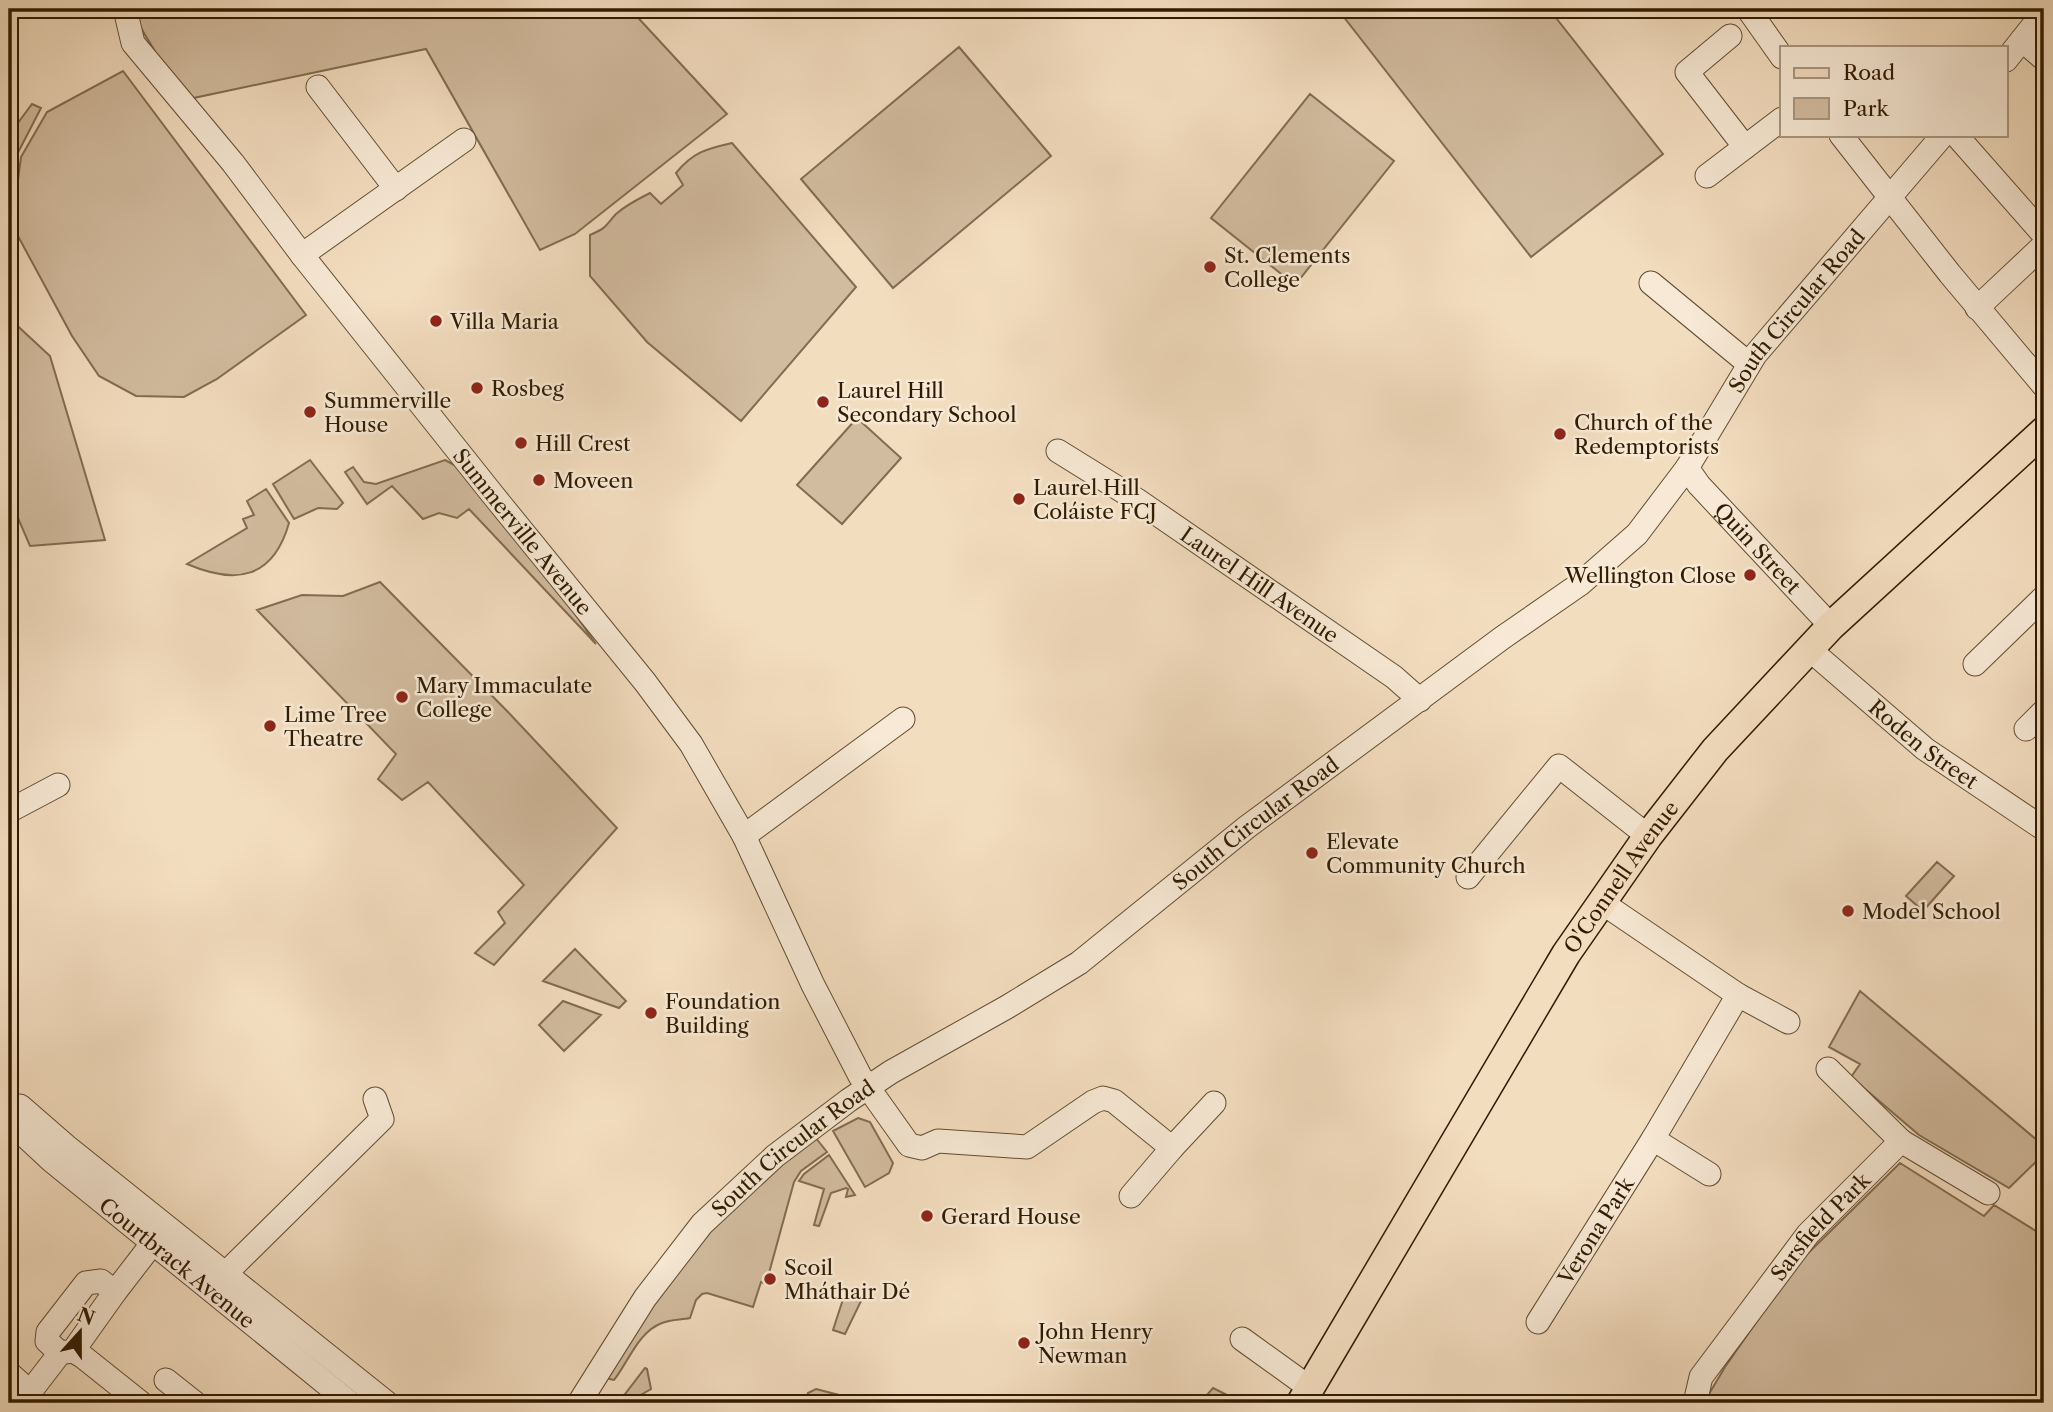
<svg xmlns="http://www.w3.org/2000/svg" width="2053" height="1412" viewBox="0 0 2053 1412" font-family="'Libre Caslon Text',serif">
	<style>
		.green { fill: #d2bc9f; stroke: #826c50; stroke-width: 2 }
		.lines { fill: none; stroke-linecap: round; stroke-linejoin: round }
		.minor-casing { stroke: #624c30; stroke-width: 25 }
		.major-casing { stroke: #311b00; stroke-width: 31 }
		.minor { stroke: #f7e9d5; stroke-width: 23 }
		.major { stroke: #f3ddbf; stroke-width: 28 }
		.poi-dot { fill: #8f2418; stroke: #f7e9d5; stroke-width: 2.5 }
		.labels { text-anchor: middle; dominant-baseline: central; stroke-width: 5; stroke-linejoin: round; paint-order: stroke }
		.poi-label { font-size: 21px; fill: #311b00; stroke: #f7e9d5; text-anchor: start }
		.street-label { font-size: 21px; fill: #311b00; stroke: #f7e9d5 }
	</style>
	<rect width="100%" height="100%" fill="#f3ddbf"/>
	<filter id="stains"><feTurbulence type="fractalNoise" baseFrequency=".00286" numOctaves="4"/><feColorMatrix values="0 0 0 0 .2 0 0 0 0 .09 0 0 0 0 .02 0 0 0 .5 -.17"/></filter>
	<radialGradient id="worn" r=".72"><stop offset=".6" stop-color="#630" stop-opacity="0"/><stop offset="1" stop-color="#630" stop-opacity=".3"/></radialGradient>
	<path class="green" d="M 136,9 L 630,9 L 727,114 L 575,234 L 540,250 L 426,49 L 184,100 L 141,28 Z
		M 1352,9 L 1549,9 L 1663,154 L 1531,257 L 1343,16 Z
		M 959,47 L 1051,156 L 893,288 L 801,179 Z
		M 123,71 L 306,315 L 217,379 L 184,397 L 136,396 L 99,376 L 72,336 L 12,225 L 21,157 L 47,112 Z
		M 1310,94 L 1394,161 L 1295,285 L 1211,218 Z
		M 32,104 L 41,108 L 9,170 L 9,135 Z
		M 732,143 L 856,287 L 741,421 L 647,342 L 590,276 L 590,235 C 608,227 604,227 616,214 C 626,205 638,199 650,193 L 661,204 L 683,185 L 676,173 C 693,152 706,149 732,143 Z
		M 9,318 L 50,356 L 105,540 L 30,546 L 12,504 L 9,504 Z
		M 857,418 L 901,458 L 842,524 L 797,485 Z
		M 310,460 L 343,503 L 337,509 L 318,508 L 294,519 L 273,484 Z
		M 445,460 L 460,468 L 536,558 L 596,644 L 469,509 L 457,518 L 439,513 L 423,519 L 392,486 L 367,504 L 345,472 L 353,467 L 364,482 L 376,484 Z
		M 266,489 L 289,523 C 273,579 236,585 187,564 L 247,528 L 243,519 L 254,515 L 247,501 Z
		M 380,582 L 508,712 L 617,828 L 494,965 L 475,953 L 505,923 L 498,912 L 524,885 L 428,782 L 402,800 L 378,779 L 396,754 L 257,610 L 302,595 L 343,596 Z
		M 1937,862 L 1954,876 L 1923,911 L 1906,896 Z
		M 575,949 L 626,1001 L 619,1008 L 543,981 Z
		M 1860,991 L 2044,1146 L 2044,1154 L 2009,1188 L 1919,1135 L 1851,1077 L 1860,1064 L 1829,1047 Z
		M 563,1001 L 601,1015 L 564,1051 L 539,1025 Z
		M 858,1118 L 870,1122 L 893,1163 L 889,1173 L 865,1187 L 833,1131 Z
		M 815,1137 L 827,1152 L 801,1171 L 794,1182 L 766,1284 L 761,1282 L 753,1307 L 707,1293 L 702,1294 L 696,1300 L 690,1318 C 681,1320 671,1319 662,1323 C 638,1332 629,1361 614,1380 L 605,1378 L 649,1311 L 704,1236 L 789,1154 Z
		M 829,1155 L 855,1195 L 846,1197 L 848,1189 L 846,1188 L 831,1193 L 819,1226 L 814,1225 L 824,1189 L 799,1181 L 804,1174 Z
		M 1900,1163 L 1984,1216 L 1994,1205 L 2044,1236 L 2044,1403 L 1706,1403 L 1706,1399 L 1725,1367 L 1796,1265 Z
		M 846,1290 L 864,1295 L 845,1334 L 833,1330 Z
		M 645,1368 L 647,1369 L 651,1389 L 630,1401 L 614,1403 L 625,1394 Z
		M 1213,1388 L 1243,1403 L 1200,1403 Z
		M 816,1389 L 839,1395 L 848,1403 L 805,1403 L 808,1393 Z"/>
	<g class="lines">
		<g class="minor-casing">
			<g id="minor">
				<path id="s1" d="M 125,9 L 133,43 L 233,163 L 302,255 L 493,495 L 645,682 L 691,744 L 744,836 L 813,985 L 860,1076 L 909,1145 L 922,1148 L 938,1141 L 1027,1147 L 1093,1102 L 1103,1098 L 1114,1101 L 1172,1148 L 1131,1196"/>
				<path d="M 1748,9 L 1782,57"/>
				<path d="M 1730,36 L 1687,72 L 1745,147"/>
				<path d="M 2022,40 L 2044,59"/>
				<path d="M 2006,60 L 2044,12"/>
				<path d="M 318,87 L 396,189"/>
				<path d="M 1841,135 L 1950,274 L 2044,386"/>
				<path d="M 1956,135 L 2044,235"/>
				<path d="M 1707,176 L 1782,119"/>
				<path d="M 302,255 L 464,140"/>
				<path d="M 1651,283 L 1749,364"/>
				<path d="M 1977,308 L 2044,245"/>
				<path id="s2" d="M 1058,451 L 1137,500 L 1394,677 L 1420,700"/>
				<path id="s3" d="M 1687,468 L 1699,485 L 1831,626"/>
				<path id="s4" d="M 1809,649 L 1925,749 L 2044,829"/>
				<path d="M 1975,664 L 2044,597"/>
				<path d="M 2026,729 L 2044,711"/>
				<path d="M 9,811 L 58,785"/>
				<path d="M 744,836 L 903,719"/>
				<path d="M 1468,877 L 1559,766 L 1648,836"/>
				<path d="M 1601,902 L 1738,995 L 1788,1022"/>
				<path d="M 1828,1069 L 1901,1141"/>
				<path d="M 20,1106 L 66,1146 L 387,1403"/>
				<path id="s5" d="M 9,1121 L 52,1161 L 350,1403"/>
				<path d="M 1172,1148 L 1214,1103"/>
				<path d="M 1709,1174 L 1653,1139 L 1738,995"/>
				<path d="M 225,1274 L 382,1119 L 375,1099"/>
				<path id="s6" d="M 1538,1322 L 1653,1139"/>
				<path d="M 1242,1339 L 1310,1388"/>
				<path d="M 73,1351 L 82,1356 L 141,1403"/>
				<path d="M 60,1353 L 47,1341 L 48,1332 L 86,1283 L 101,1281 L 115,1292"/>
				<path d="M 9,1376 L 10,1374 L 30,1392"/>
				<path d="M 166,1380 L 195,1403"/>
				<path d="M 26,1403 L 30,1392 L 60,1353 L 73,1351 L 115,1292 L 152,1244"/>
				<path id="s7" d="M 579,1403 L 645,1298 L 702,1224 L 775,1156 L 849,1100 L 891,1072 L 1007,1007 L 1079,963 L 1247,827 L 1502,638 L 1580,584 L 1637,534 L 1687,468 L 1755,355 L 1943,135"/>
				<path id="s8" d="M 1695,1403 L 1701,1377 L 1808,1234 L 1901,1141 L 1988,1193"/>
			</g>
		</g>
		<g class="major-casing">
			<g id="major">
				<path id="s9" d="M 1301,1403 L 1566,954 L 1648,836 L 1715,750 L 1831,626 L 2044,431"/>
			</g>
		</g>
		<use href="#minor" class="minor"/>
		<use href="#major" class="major"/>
	</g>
	<g class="poi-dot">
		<circle cx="1210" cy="267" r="7"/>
		<circle cx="436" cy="321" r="7"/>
		<circle cx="477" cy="388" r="7"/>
		<circle cx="823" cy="402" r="7"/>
		<circle cx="310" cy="412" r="7"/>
		<circle cx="1560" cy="434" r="7"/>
		<circle cx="521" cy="443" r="7"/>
		<circle cx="539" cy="480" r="7"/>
		<circle cx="1019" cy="499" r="7"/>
		<circle cx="1750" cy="575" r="7"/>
		<circle cx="402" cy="697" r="7"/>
		<circle cx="270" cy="726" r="7"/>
		<circle cx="1312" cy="853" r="7"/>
		<circle cx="1848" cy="911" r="7"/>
		<circle cx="651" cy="1013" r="7"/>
		<circle cx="927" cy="1216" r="7"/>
		<circle cx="770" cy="1279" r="7"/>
		<circle cx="1024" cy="1343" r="7"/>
	</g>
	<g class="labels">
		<g class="poi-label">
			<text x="1224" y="255">St. Clements<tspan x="1224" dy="24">College</tspan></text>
			<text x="450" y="321">Villa Maria</text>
			<text x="491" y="388">Rosbeg</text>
			<text x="837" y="390">Laurel Hill<tspan x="837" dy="24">Secondary School</tspan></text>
			<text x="324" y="400">Summerville<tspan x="324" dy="24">House</tspan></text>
			<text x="1574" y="422">Church of the<tspan x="1574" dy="24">Redemptorists</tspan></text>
			<text x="535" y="443">Hill Crest</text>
			<text x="553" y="480">Moveen</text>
			<text x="1033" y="487">Laurel Hill<tspan x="1033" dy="24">Coláiste FCJ</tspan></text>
			<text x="1736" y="575" text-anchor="end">Wellington Close</text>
			<text x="416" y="685">Mary Immaculate<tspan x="416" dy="24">College</tspan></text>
			<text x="284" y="714">Lime Tree<tspan x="284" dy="24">Theatre</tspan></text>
			<text x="1326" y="841">Elevate<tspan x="1326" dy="24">Community Church</tspan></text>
			<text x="1862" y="911">Model School</text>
			<text x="665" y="1001">Foundation<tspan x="665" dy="24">Building</tspan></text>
			<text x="941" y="1216">Gerard House</text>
			<text x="784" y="1267">Scoil<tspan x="784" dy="24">Mháthair Dé</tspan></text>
			<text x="1038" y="1331">John Henry<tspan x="1038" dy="24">Newman</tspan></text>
		</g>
		<g class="street-label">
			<text stroke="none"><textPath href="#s7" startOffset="1657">South Circular Road</textPath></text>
			<text stroke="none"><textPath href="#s1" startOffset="660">Summerville Avenue</textPath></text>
			<text stroke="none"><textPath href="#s3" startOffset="107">Quin Street</textPath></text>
			<text stroke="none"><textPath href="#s2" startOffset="242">Laurel Hill Avenue</textPath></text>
			<text stroke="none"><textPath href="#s4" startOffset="149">Roden Street</textPath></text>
			<text stroke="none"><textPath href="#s7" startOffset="903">South Circular Road</textPath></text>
			<text stroke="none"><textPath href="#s9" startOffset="616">O'Connell Avenue</textPath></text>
			<text stroke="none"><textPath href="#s7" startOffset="336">South Circular Road</textPath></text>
			<text stroke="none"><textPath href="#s8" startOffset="219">Sarsfield Park</textPath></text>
			<text stroke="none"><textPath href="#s6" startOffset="108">Verona Park</textPath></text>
			<text stroke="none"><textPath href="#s5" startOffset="220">Courtbrack Avenue</textPath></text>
		</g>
	</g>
	<rect width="2053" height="1412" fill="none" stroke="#f3ddbf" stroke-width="35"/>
	<rect x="10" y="10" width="2032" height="1391" fill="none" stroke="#311b00" stroke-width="3.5"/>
	<rect x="18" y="18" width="2018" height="1377" fill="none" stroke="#311b00" stroke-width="2"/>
	<rect x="1780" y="46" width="228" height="91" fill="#f7e9d5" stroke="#a89780" stroke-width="2"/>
	<rect x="1794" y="68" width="35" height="10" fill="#f3ddbf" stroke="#a89780" stroke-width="2"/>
	<text x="1843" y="80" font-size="21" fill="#311b00">Road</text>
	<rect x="1794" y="98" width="35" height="21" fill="#d2bc9f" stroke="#a89780" stroke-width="2"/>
	<text x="1843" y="116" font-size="21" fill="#311b00">Park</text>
	<g transform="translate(80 1332) rotate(21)" stroke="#f7e9d5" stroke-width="5" paint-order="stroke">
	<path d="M0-5L12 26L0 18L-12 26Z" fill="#311b00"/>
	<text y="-10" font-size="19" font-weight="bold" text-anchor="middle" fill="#311b00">N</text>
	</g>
	<rect width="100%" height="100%" filter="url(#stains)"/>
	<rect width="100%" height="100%" fill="url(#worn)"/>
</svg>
